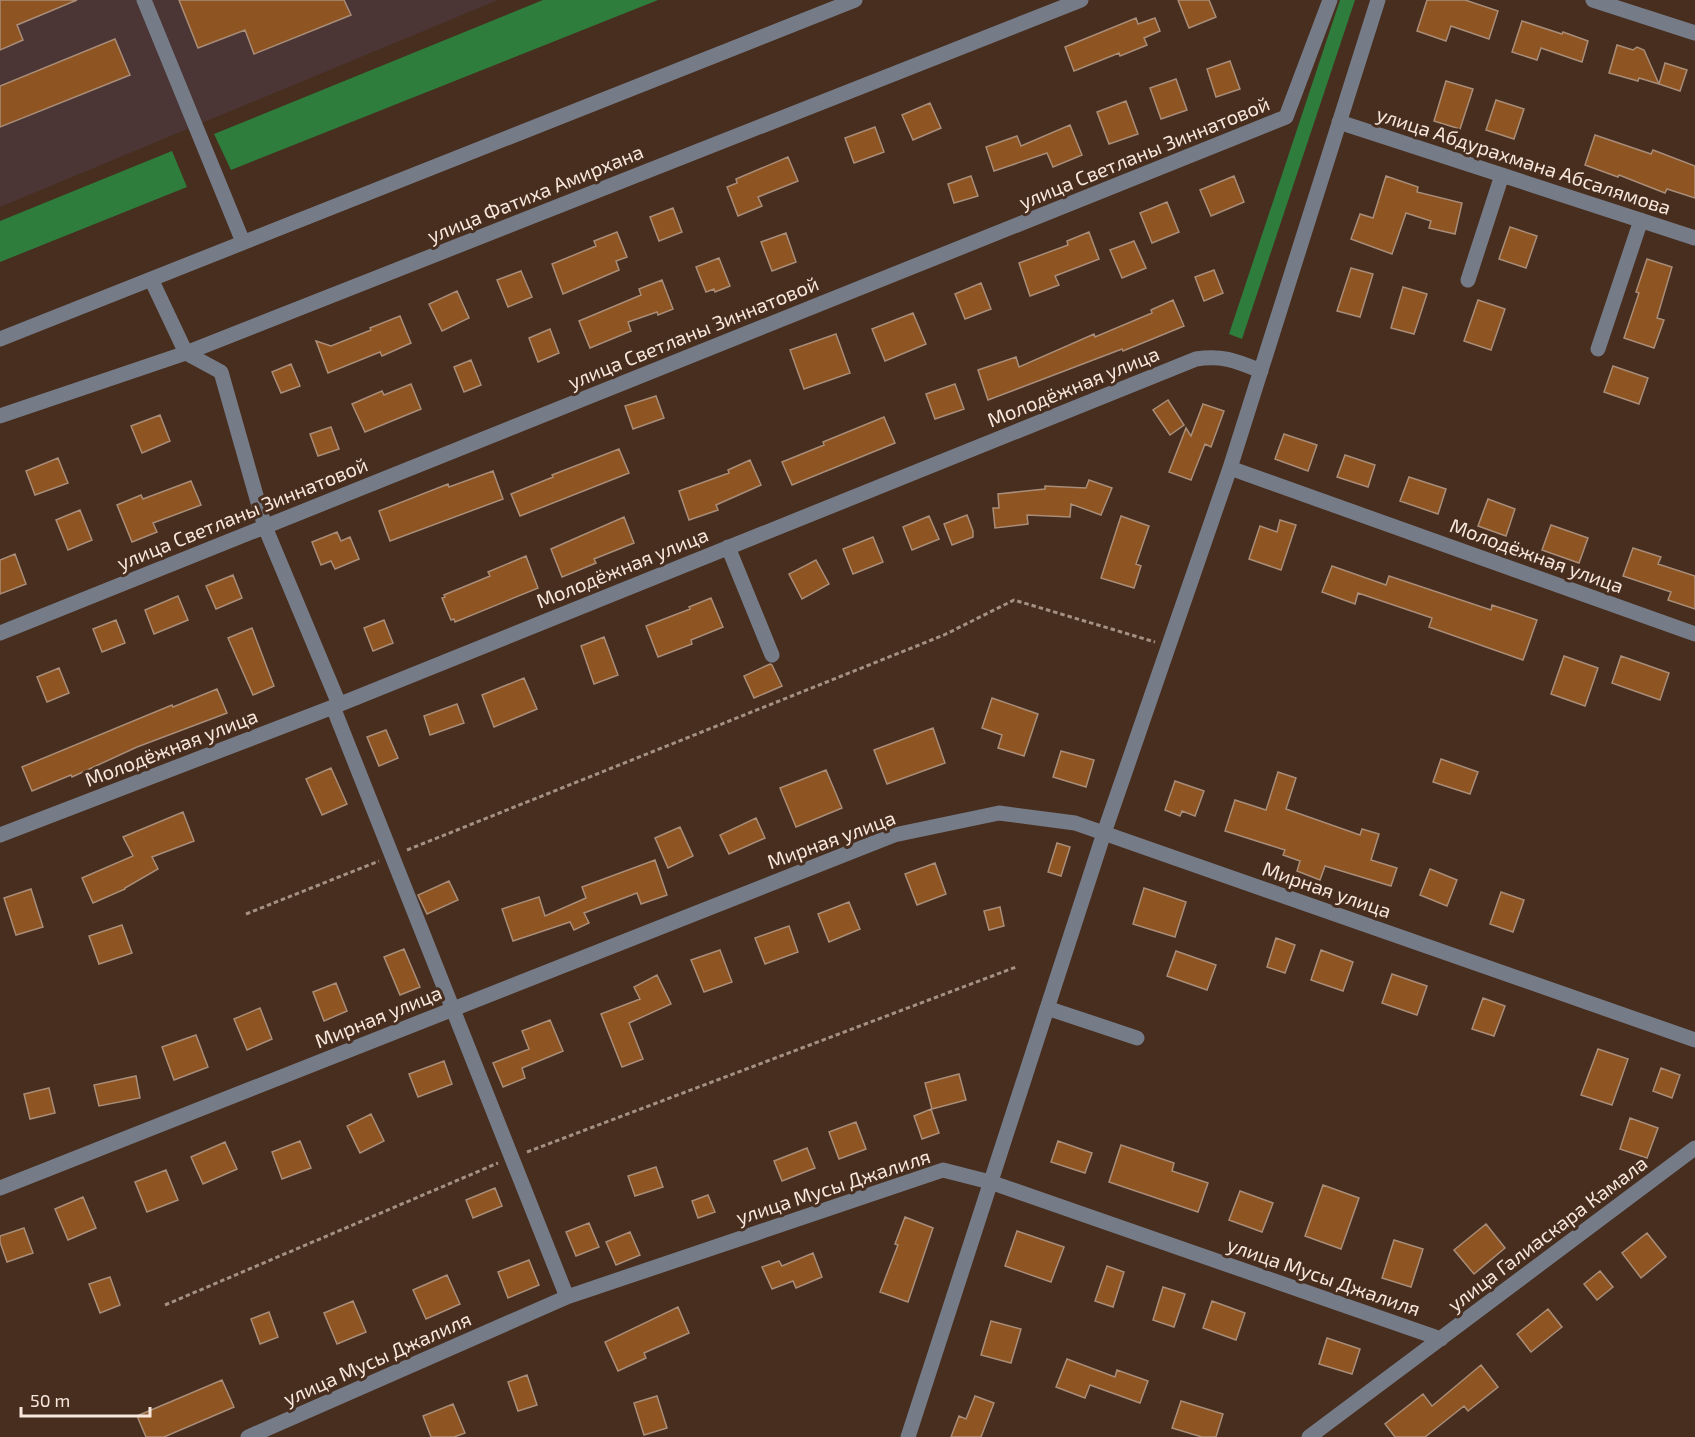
<svg xmlns="http://www.w3.org/2000/svg" width="1695" height="1437" viewBox="0 0 1695 1437" font-family="'Exo 2',sans-serif">
	<style>
		.commercial { fill: #4b3635 }
		.forest { fill: #2f7d3c }
		.building { fill: #8e5422; stroke: #a98d78; stroke-width: 1.5 }
		.lines { fill: none; stroke-linecap: round; stroke-linejoin: round }
		.path { stroke: #a59184; stroke-width: 3; stroke-dasharray: 4.5 3; stroke-linecap: butt }
		.minor { stroke: #767b88; stroke-width: 15 }
		.labels { text-anchor: middle; dominant-baseline: central; stroke-width: 6; stroke-linejoin: round; paint-order: stroke }
		.street-label { font-size: 20px; fill: #f8e7dd; stroke: #472e1e }
	</style>
	<rect width="100%" height="100%" fill="#472e1e"/>
	<path class="commercial" d="M 0,0 L 498,0 L 0,207 Z"/>
	<path class="forest" d="M 543,0 L 658,0 L 231,170 L 214,134 Z
		M 1340,0 L 1355,0 L 1242,339 L 1229,334 Z
		M 172,151 L 187,187 L 0,262 L 0,221 Z"/>
	<path class="building" d="M 0,0 L 77,0 L 17,25 L 23,40 L 0,50 Z
		M 179,0 L 344,0 L 351,15 L 254,54 L 245,30 L 198,48 Z
		M 1178,0 L 1209,0 L 1216,17 L 1189,28 Z
		M 1427,0 L 1465,0 L 1498,11 L 1489,39 L 1451,26 L 1446,41 L 1417,31 Z
		M 1136,18 L 1138,24 L 1155,18 L 1160,31 L 1144,38 L 1147,45 L 1120,56 L 1119,53 L 1074,71 L 1065,47 Z
		M 1522,21 L 1562,34 L 1563,32 L 1588,41 L 1582,62 L 1541,48 L 1537,60 L 1512,52 Z
		M 115,39 L 130,75 L 0,127 L 0,86 Z
		M 1617,45 L 1633,50 L 1637,47 L 1644,50 L 1659,84 L 1639,78 L 1638,81 L 1609,73 Z
		M 1230,61 L 1240,89 L 1216,97 L 1207,69 Z
		M 1665,63 L 1687,70 L 1680,91 L 1659,84 Z
		M 1176,79 L 1187,110 L 1161,119 L 1150,88 Z
		M 1446,81 L 1473,89 L 1460,129 L 1434,121 Z
		M 1496,100 L 1524,109 L 1514,139 L 1486,130 Z
		M 1126,101 L 1138,134 L 1109,144 L 1097,112 Z
		M 930,103 L 941,128 L 913,140 L 902,115 Z
		M 1070,125 L 1082,155 L 1053,167 L 1047,153 L 994,171 L 986,147 L 1017,136 L 1021,146 Z
		M 875,127 L 884,152 L 854,163 L 845,138 Z
		M 1595,135 L 1651,154 L 1653,150 L 1695,166 L 1695,198 L 1667,189 L 1665,193 L 1619,175 L 1618,177 L 1585,165 Z
		M 788,157 L 798,181 L 758,197 L 762,206 L 738,216 L 727,187 L 737,183 L 736,179 Z
		M 971,176 L 978,196 L 954,203 L 948,184 Z
		M 1234,176 L 1244,202 L 1211,216 L 1200,190 Z
		M 1386,176 L 1418,187 L 1417,192 L 1462,203 L 1455,234 L 1429,228 L 1431,221 L 1406,213 L 1392,254 L 1351,239 L 1360,214 L 1373,218 Z
		M 1167,202 L 1179,232 L 1152,243 L 1140,213 Z
		M 673,208 L 682,232 L 659,241 L 650,217 Z
		M 1510,227 L 1537,236 L 1526,268 L 1499,259 Z
		M 617,232 L 627,257 L 616,261 L 619,270 L 563,294 L 552,264 L 596,246 L 594,241 Z
		M 1089,232 L 1099,259 L 1055,276 L 1059,285 L 1030,296 L 1019,263 L 1068,245 L 1067,241 Z
		M 786,233 L 796,262 L 772,271 L 761,242 Z
		M 1134,241 L 1146,268 L 1122,278 L 1110,250 Z
		M 719,258 L 730,286 L 715,292 L 714,289 L 706,292 L 696,267 Z
		M 1647,259 L 1672,267 L 1657,318 L 1664,320 L 1654,348 L 1624,338 L 1639,293 L 1636,292 Z
		M 1351,268 L 1373,274 L 1360,317 L 1337,311 Z
		M 1214,270 L 1223,293 L 1204,301 L 1195,277 Z
		M 521,271 L 532,297 L 508,307 L 497,280 Z
		M 662,280 L 673,309 L 658,315 L 657,312 L 628,322 L 631,331 L 590,348 L 579,321 L 641,295 L 639,289 Z
		M 981,283 L 991,309 L 965,319 L 955,294 Z
		M 1403,287 L 1427,294 L 1414,334 L 1391,328 Z
		M 457,291 L 469,318 L 442,331 L 429,304 Z
		M 1173,300 L 1184,326 L 1123,351 L 1122,349 L 988,400 L 978,370 L 1016,357 L 1019,367 L 1094,334 L 1095,337 L 1152,313 L 1151,310 Z
		M 1478,300 L 1505,309 L 1491,350 L 1464,341 Z
		M 913,313 L 926,344 L 885,361 L 872,329 Z
		M 400,316 L 411,343 L 382,356 L 380,352 L 328,373 L 316,341 L 331,346 L 371,330 L 370,328 Z
		M 550,329 L 559,353 L 538,362 L 529,338 Z
		M 836,334 L 850,373 L 804,389 L 790,350 Z
		M 471,360 L 481,385 L 464,392 L 454,367 Z
		M 291,364 L 300,386 L 281,393 L 272,372 Z
		M 1613,366 L 1648,378 L 1639,404 L 1604,392 Z
		M 411,384 L 421,409 L 365,432 L 352,404 L 382,391 L 384,395 Z
		M 955,384 L 964,409 L 935,419 L 926,394 Z
		M 656,396 L 664,418 L 633,429 L 625,406 Z
		M 1168,400 L 1184,425 L 1170,435 L 1153,410 Z
		M 1203,404 L 1224,411 L 1211,447 L 1205,444 L 1191,480 L 1169,472 L 1186,428 L 1191,436 Z
		M 160,415 L 170,441 L 142,453 L 131,426 Z
		M 884,417 L 895,443 L 792,485 L 782,462 L 824,445 L 823,442 Z
		M 331,427 L 339,449 L 318,456 L 310,434 Z
		M 1284,434 L 1317,445 L 1308,471 L 1275,459 Z
		M 619,449 L 629,473 L 520,516 L 511,494 L 553,477 L 552,475 Z
		M 1345,455 L 1375,465 L 1368,487 L 1337,477 Z
		M 58,458 L 68,483 L 35,495 L 26,471 Z
		M 750,460 L 761,485 L 716,505 L 718,510 L 689,520 L 679,491 L 729,473 L 728,470 Z
		M 493,471 L 503,499 L 390,541 L 379,511 L 448,484 L 449,487 Z
		M 1409,477 L 1446,489 L 1438,514 L 1400,501 Z
		M 1089,480 L 1112,488 L 1101,515 L 1071,504 L 1070,517 L 1027,515 L 1028,524 L 995,528 L 993,508 L 999,508 L 998,494 L 1045,489 L 1045,486 L 1086,488 Z
		M 191,481 L 201,505 L 153,523 L 157,532 L 132,542 L 117,505 L 141,495 L 143,499 Z
		M 1488,499 L 1515,509 L 1506,536 L 1478,526 Z
		M 80,510 L 92,540 L 68,550 L 56,520 Z
		M 967,515 L 973,531 L 973,537 L 952,545 L 944,524 Z
		M 929,516 L 939,539 L 912,550 L 903,527 Z
		M 1121,516 L 1149,526 L 1136,564 L 1141,566 L 1134,588 L 1101,578 Z
		M 624,517 L 634,543 L 594,559 L 596,563 L 562,577 L 551,549 Z
		M 1280,520 L 1296,525 L 1281,570 L 1249,559 L 1260,526 L 1277,532 Z
		M 1551,525 L 1588,538 L 1579,563 L 1542,550 Z
		M 337,532 L 341,541 L 350,537 L 359,559 L 335,569 L 331,561 L 321,565 L 312,542 Z
		M 873,537 L 883,562 L 853,574 L 843,549 Z
		M 1633,548 L 1661,557 L 1658,564 L 1695,576 L 1695,609 L 1668,600 L 1671,592 L 1623,576 Z
		M 15,554 L 26,584 L 0,594 L 0,560 Z
		M 526,556 L 538,588 L 455,622 L 454,619 L 451,620 L 442,598 L 445,597 L 444,595 L 490,576 L 488,572 Z
		M 816,560 L 829,584 L 802,599 L 789,574 Z
		M 1332,566 L 1386,585 L 1389,576 L 1491,610 L 1492,605 L 1537,620 L 1523,660 L 1429,627 L 1432,618 L 1358,593 L 1355,604 L 1322,592 Z
		M 233,575 L 242,598 L 216,609 L 206,586 Z
		M 178,596 L 188,620 L 154,634 L 145,610 Z
		M 711,598 L 723,627 L 691,640 L 692,644 L 658,657 L 646,626 L 690,609 L 689,607 Z
		M 116,620 L 125,643 L 102,652 L 93,629 Z
		M 384,620 L 393,643 L 373,651 L 364,628 Z
		M 252,628 L 274,686 L 253,695 L 228,638 Z
		M 604,637 L 618,675 L 594,684 L 581,646 Z
		M 1564,656 L 1598,668 L 1585,706 L 1551,694 Z
		M 1621,656 L 1669,673 L 1660,700 L 1612,683 Z
		M 770,664 L 772,665 L 782,686 L 754,698 L 744,676 Z
		M 59,668 L 69,693 L 47,702 L 37,677 Z
		M 524,678 L 537,709 L 494,727 L 482,695 Z
		M 217,689 L 227,713 L 137,747 L 72,777 L 71,775 L 32,791 L 22,767 L 172,705 L 173,707 Z
		M 992,698 L 1038,714 L 1024,756 L 998,748 L 1002,735 L 982,728 Z
		M 457,704 L 464,723 L 430,735 L 424,716 Z
		M 933,728 L 945,763 L 887,784 L 874,750 Z
		M 386,730 L 398,758 L 379,766 L 367,737 Z
		M 1061,751 L 1094,760 L 1086,787 L 1053,777 Z
		M 1441,759 L 1478,772 L 1470,794 L 1433,782 Z
		M 331,768 L 347,804 L 322,815 L 306,779 Z
		M 826,770 L 842,808 L 796,827 L 780,788 Z
		M 1278,772 L 1296,778 L 1286,809 L 1360,835 L 1362,829 L 1379,834 L 1371,860 L 1397,868 L 1391,886 L 1325,866 L 1320,880 L 1297,871 L 1300,861 L 1283,855 L 1285,850 L 1225,831 L 1235,800 L 1266,810 Z
		M 1175,781 L 1204,791 L 1195,816 L 1182,811 L 1180,816 L 1165,810 Z
		M 183,812 L 194,841 L 152,857 L 158,869 L 125,888 L 125,889 L 93,903 L 82,878 L 133,856 L 123,837 Z
		M 756,818 L 765,838 L 729,854 L 720,835 Z
		M 680,827 L 693,856 L 668,868 L 655,838 Z
		M 1057,843 L 1070,847 L 1061,876 L 1048,872 Z
		M 655,860 L 667,895 L 641,904 L 637,893 L 584,913 L 589,923 L 574,930 L 570,922 L 513,941 L 502,909 L 539,897 L 545,916 L 586,898 L 582,887 Z
		M 935,863 L 946,894 L 917,905 L 905,874 Z
		M 1430,869 L 1457,880 L 1447,906 L 1420,895 Z
		M 449,881 L 458,900 L 427,914 L 418,895 Z
		M 1144,888 L 1186,902 L 1175,937 L 1133,924 Z
		M 31,889 L 43,927 L 16,935 L 4,898 Z
		M 1501,892 L 1524,900 L 1513,932 L 1490,924 Z
		M 849,902 L 860,929 L 829,942 L 818,914 Z
		M 1000,907 L 1004,926 L 989,930 L 984,911 Z
		M 122,925 L 132,953 L 99,964 L 89,936 Z
		M 789,926 L 798,952 L 765,964 L 755,938 Z
		M 1276,938 L 1295,945 L 1285,973 L 1267,967 Z
		M 404,949 L 420,987 L 400,995 L 384,957 Z
		M 720,950 L 732,982 L 704,992 L 691,960 Z
		M 1321,950 L 1353,962 L 1343,991 L 1311,980 Z
		M 1176,951 L 1216,965 L 1207,990 L 1167,976 Z
		M 1392,974 L 1427,986 L 1417,1015 L 1382,1003 Z
		M 657,975 L 671,1004 L 629,1023 L 643,1059 L 622,1067 L 601,1014 L 640,999 L 634,987 Z
		M 336,983 L 347,1011 L 324,1021 L 313,992 Z
		M 1483,998 L 1505,1006 L 1494,1036 L 1472,1029 Z
		M 260,1008 L 272,1039 L 247,1050 L 234,1019 Z
		M 550,1020 L 563,1051 L 522,1068 L 525,1078 L 503,1087 L 493,1063 L 529,1049 L 522,1031 Z
		M 196,1035 L 208,1067 L 174,1080 L 162,1047 Z
		M 1598,1049 L 1628,1059 L 1612,1105 L 1581,1095 Z
		M 444,1061 L 452,1084 L 418,1097 L 409,1074 Z
		M 1661,1068 L 1680,1075 L 1672,1098 L 1653,1091 Z
		M 959,1074 L 966,1100 L 932,1109 L 925,1083 Z
		M 136,1076 L 140,1098 L 99,1106 L 94,1085 Z
		M 49,1088 L 55,1113 L 30,1119 L 24,1094 Z
		M 931,1109 L 939,1133 L 922,1139 L 914,1116 Z
		M 371,1114 L 384,1141 L 360,1153 L 347,1126 Z
		M 1630,1118 L 1658,1128 L 1647,1158 L 1620,1149 Z
		M 856,1122 L 866,1149 L 839,1159 L 829,1132 Z
		M 300,1141 L 311,1168 L 282,1179 L 272,1152 Z
		M 1058,1141 L 1092,1153 L 1085,1173 L 1051,1162 Z
		M 225,1142 L 237,1169 L 203,1184 L 191,1157 Z
		M 1121,1145 L 1174,1163 L 1172,1171 L 1208,1183 L 1198,1212 L 1109,1182 Z
		M 807,1148 L 815,1168 L 782,1181 L 774,1161 Z
		M 656,1167 L 663,1187 L 635,1196 L 628,1176 Z
		M 166,1170 L 178,1200 L 147,1212 L 135,1182 Z
		M 1323,1185 L 1359,1198 L 1341,1249 L 1305,1236 Z
		M 495,1188 L 502,1206 L 473,1218 L 466,1200 Z
		M 1240,1191 L 1273,1203 L 1262,1232 L 1229,1220 Z
		M 708,1195 L 715,1212 L 698,1218 L 692,1201 Z
		M 83,1197 L 96,1228 L 68,1240 L 55,1209 Z
		M 905,1217 L 933,1228 L 908,1302 L 880,1292 L 898,1245 L 895,1244 Z
		M 589,1223 L 599,1247 L 576,1256 L 566,1232 Z
		M 1486,1224 L 1505,1248 L 1474,1274 L 1454,1250 Z
		M 24,1228 L 33,1253 L 7,1262 L 0,1242 L 0,1236 Z
		M 1017,1231 L 1064,1247 L 1051,1282 L 1005,1266 Z
		M 630,1232 L 640,1255 L 616,1265 L 606,1242 Z
		M 1647,1233 L 1666,1257 L 1641,1278 L 1622,1253 Z
		M 1394,1240 L 1423,1249 L 1411,1287 L 1382,1278 Z
		M 813,1253 L 822,1277 L 796,1288 L 793,1281 L 772,1289 L 762,1267 L 779,1261 L 782,1266 Z
		M 529,1260 L 539,1285 L 508,1298 L 498,1272 Z
		M 1107,1266 L 1124,1272 L 1113,1307 L 1095,1301 Z
		M 1600,1271 L 1613,1287 L 1597,1300 L 1584,1284 Z
		M 447,1275 L 460,1304 L 426,1319 L 413,1290 Z
		M 110,1277 L 120,1305 L 100,1313 L 89,1284 Z
		M 1163,1287 L 1185,1294 L 1174,1327 L 1153,1320 Z
		M 353,1301 L 366,1332 L 337,1344 L 324,1313 Z
		M 1212,1301 L 1245,1313 L 1236,1340 L 1203,1328 Z
		M 678,1307 L 689,1333 L 644,1353 L 646,1358 L 618,1371 L 605,1342 Z
		M 1548,1309 L 1562,1327 L 1531,1352 L 1517,1334 Z
		M 269,1312 L 278,1337 L 260,1344 L 251,1319 Z
		M 991,1321 L 1021,1329 L 1011,1363 L 981,1355 Z
		M 1327,1338 L 1360,1349 L 1352,1374 L 1319,1364 Z
		M 1067,1359 L 1115,1377 L 1117,1370 L 1148,1381 L 1140,1403 L 1090,1385 L 1085,1398 L 1056,1387 Z
		M 1481,1365 L 1498,1387 L 1468,1411 L 1464,1406 L 1425,1437 L 1395,1437 L 1385,1424 L 1423,1394 L 1432,1406 Z
		M 527,1375 L 537,1405 L 518,1411 L 508,1382 Z
		M 222,1380 L 234,1407 L 164,1437 L 146,1437 L 137,1416 Z
		M 657,1396 L 667,1428 L 644,1435 L 634,1403 Z
		M 975,1396 L 994,1403 L 981,1437 L 951,1437 L 959,1416 L 966,1419 Z
		M 1181,1401 L 1223,1414 L 1216,1437 L 1202,1437 L 1172,1428 Z
		M 453,1404 L 465,1433 L 454,1437 L 431,1437 L 423,1416 Z"/>
	<g class="lines">
		<path class="path" d="M 407,850 L 944,635 L 1014,600 L 1155,642
			M 246,914 L 379,861
			M 527,1152 L 1016,967
			M 165,1305 L 498,1163"/>
		<path class="minor" d="M 144,0 L 243,242
			M 1593,0 L 1695,33
			M 1339,122 L 1695,238
			M 151,279 L 186,353 L 221,372 L 265,527 L 339,704
			M 1468,280 L 1502,175
			M 0,339 L 855,0
			M 1598,349 L 1641,220
			M 0,416 L 186,353 L 1081,0
			M 1230,468 L 1695,634
			M 728,547 L 772,655
			M 0,633 L 1286,117 L 1330,0
			M 333,707 L 567,1297
			M 0,835 L 333,707 L 1196,359 C 1223,355 1236,361 1261,371
			M 1047,1008 L 1137,1038
			M 0,1188 L 894,835 L 999,813 L 1075,823 L 1695,1040
			M 248,1437 L 567,1297 L 943,1170 L 990,1182 L 1441,1339
			M 908,1437 L 1104,833 L 1230,468 L 1378,0
			M 1309,1437 L 1695,1148"/>
	</g>
	<g class="labels">
		<g class="street-label">
			<text transform="translate(1144 152) rotate(-22)">улица Светланы Зиннатовой</text>
			<text transform="translate(1524 160) rotate(18)">улица Абдурахмана Абсалямова</text>
			<text transform="translate(535 193) rotate(-22)">улица Фатиха Амирхана</text>
			<text transform="translate(693 332) rotate(-22)">улица Светланы Зиннатовой</text>
			<text transform="translate(1073 386) rotate(-22)">Молодёжная улица</text>
			<text transform="translate(242 513) rotate(-22)">улица Светланы Зиннатовой</text>
			<text transform="translate(1537 555) rotate(20)">Молодёжная улица</text>
			<text transform="translate(622 567) rotate(-22)">Молодёжная улица</text>
			<text transform="translate(171 747) rotate(-21)">Молодёжная улица</text>
			<text transform="translate(831 839) rotate(-20)">Мирная улица</text>
			<text transform="translate(1327 889) rotate(19)">Мирная улица</text>
			<text transform="translate(378 1016) rotate(-22)">Мирная улица</text>
			<text transform="translate(833 1186) rotate(-18)">улица Мусы Джалиля</text>
			<text transform="translate(1547 1233) rotate(-37)">улица Галиаскара Камала</text>
			<text transform="translate(1324 1276) rotate(19)">улица Мусы Джалиля</text>
			<text transform="translate(377 1358) rotate(-24)">улица Мусы Джалиля</text>
		</g>
	</g>
	<path d="M21 1407v9h129v-9" fill="none" stroke="#f8e7dd" stroke-width="3"/>
	<text x="30" y="1407" font-size="18" fill="#f8e7dd" stroke="#472e1e" stroke-width="4.5" paint-order="stroke">50 m</text>
</svg>
